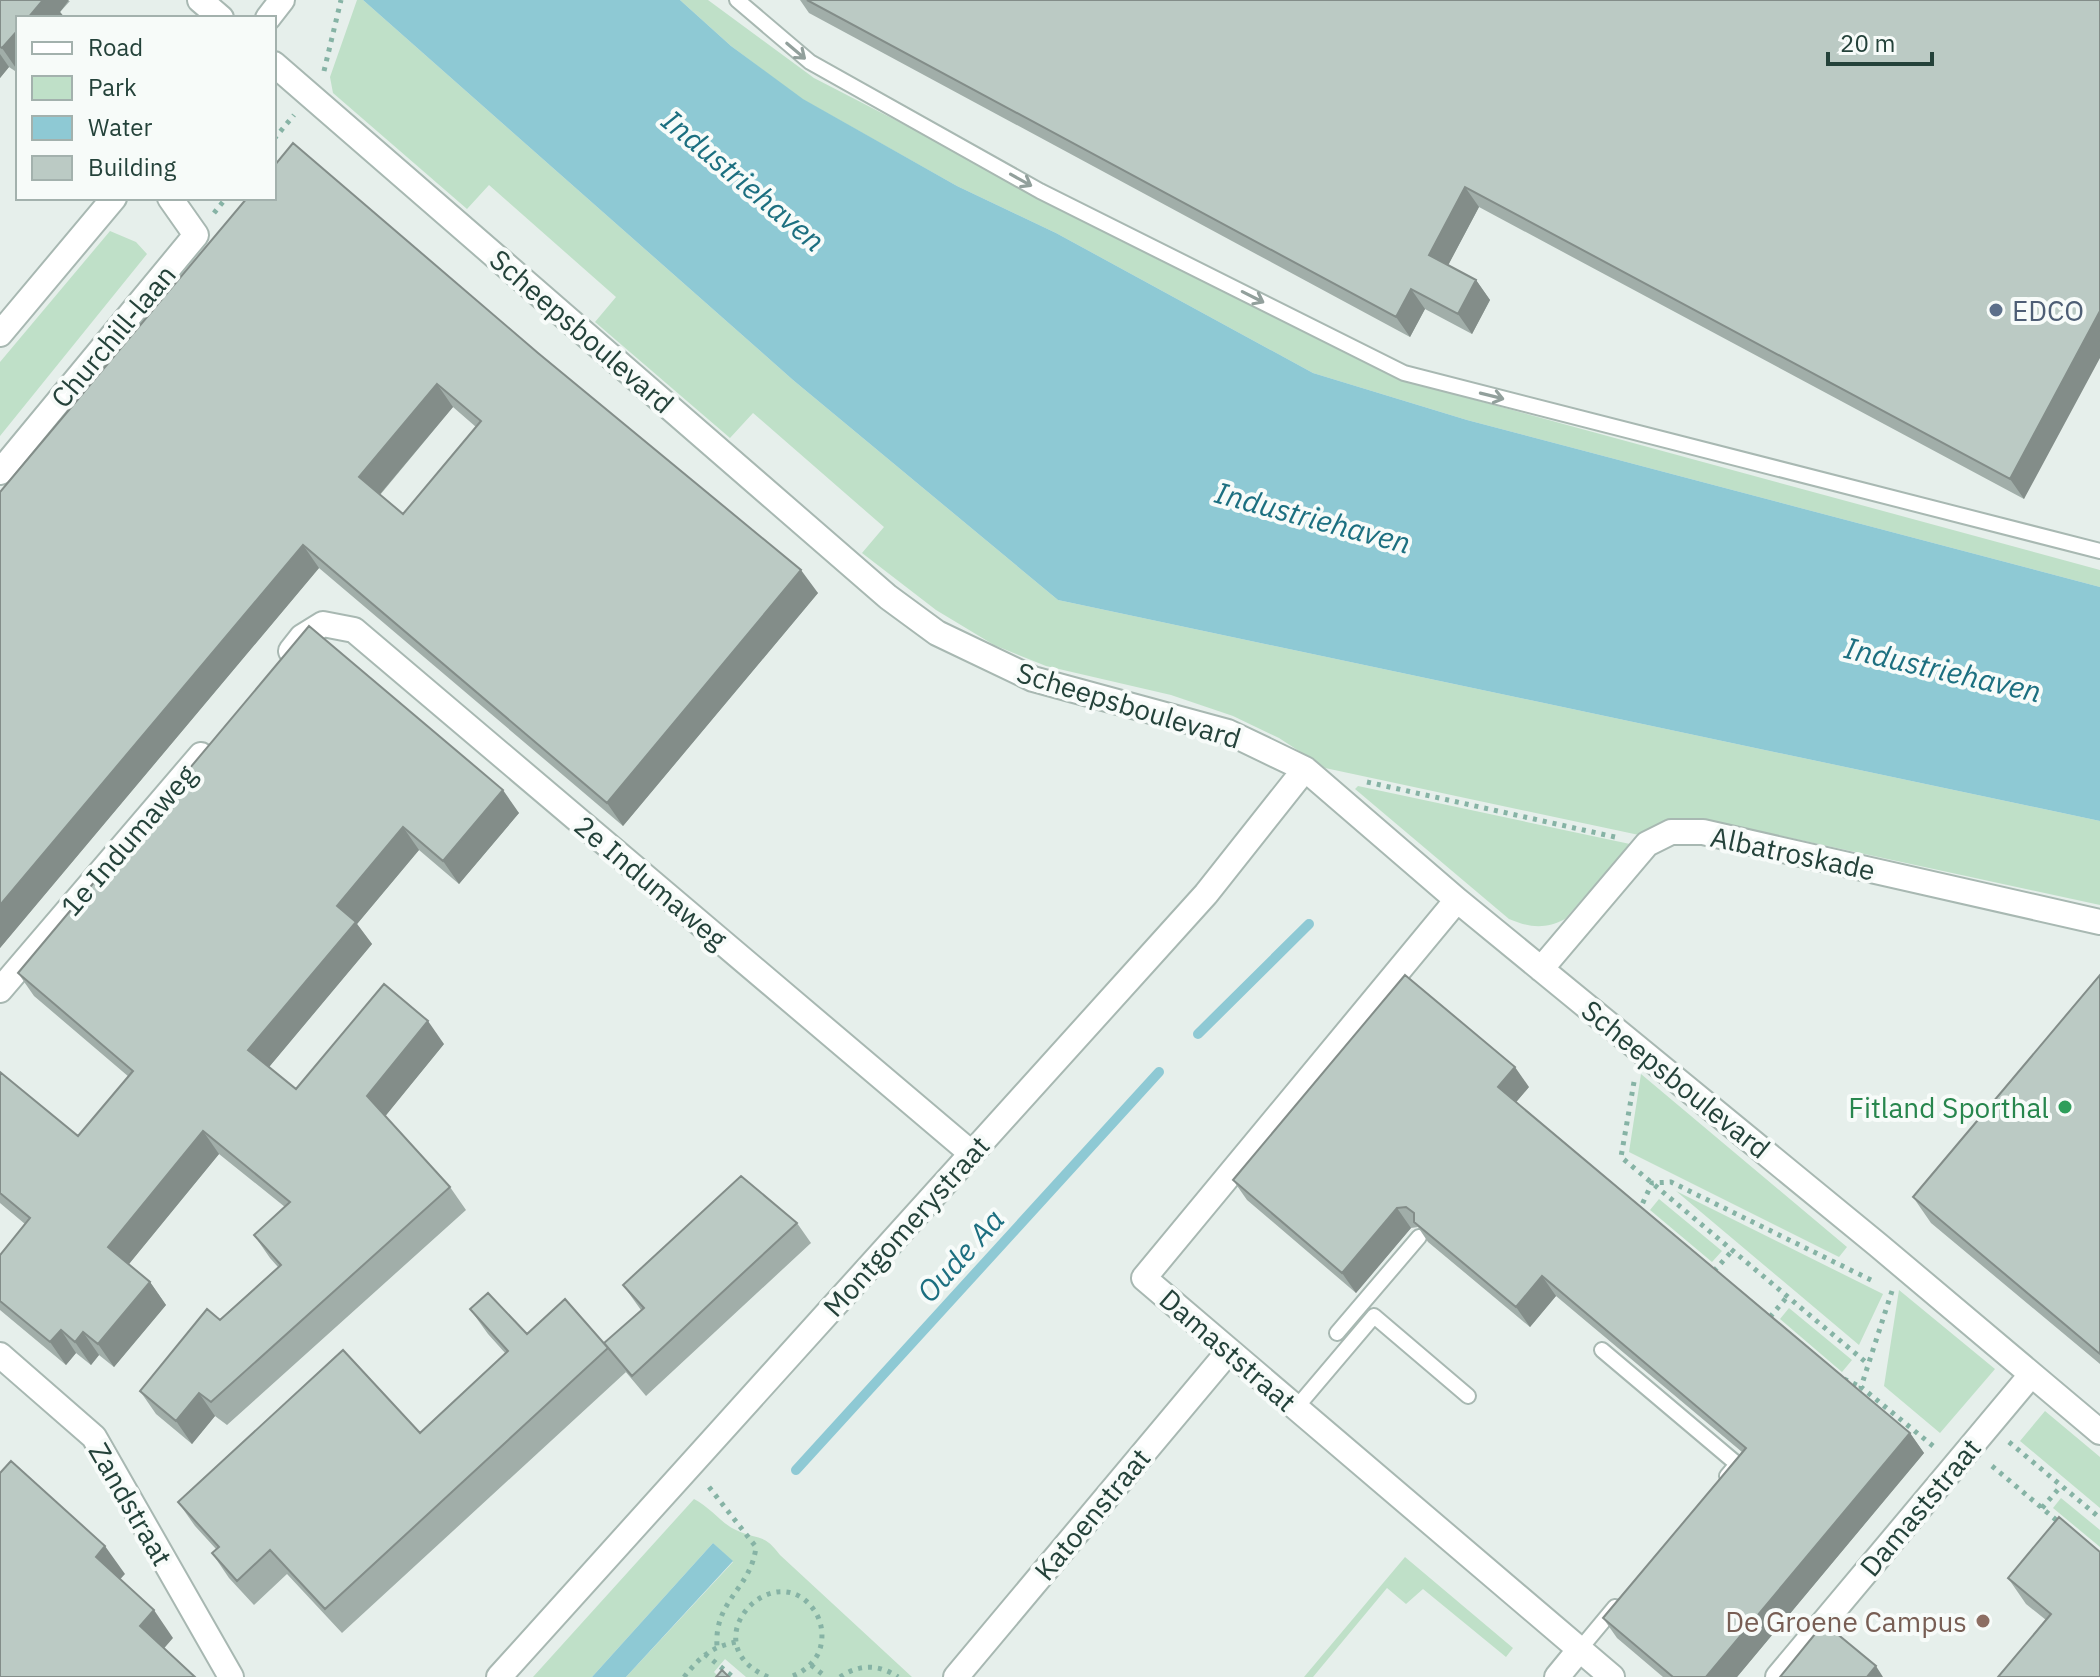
<svg xmlns="http://www.w3.org/2000/svg" width="2100" height="1677" viewBox="0 0 2100 1677" font-family="'IBM Plex Sans',sans-serif">
	<style>
		.green { fill: #bfe0c8 }
		.water { fill: #8ec9d4 }
		.lines { fill: none; stroke-linecap: round; stroke-linejoin: round }
		.stream { stroke: #8ec9d4; stroke-width: 10 }
		.service-casing { stroke: #a8b8b2; stroke-width: 18 }
		.minor-casing { stroke: #a8b8b2; stroke-width: 28 }
		.tertiary-casing { stroke: #a8b8b2; stroke-width: 28 }
		.path { stroke: #86b3a5; stroke-width: 5; stroke-dasharray: 4 6; stroke-linecap: butt }
		.service { stroke: #fff; stroke-width: 14 }
		.minor { stroke: #fff; stroke-width: 24 }
		.tertiary { stroke: #fff; stroke-width: 24 }
		.wall { fill: #a1aea9; fill-rule: evenodd }
		.shaded-wall { fill: #838d89 }
		.building { fill: #bbcac4; stroke: #838d89; stroke-width: 2; fill-rule: evenodd }
		.oneway { stroke: #92a09c }
		.service-dot { fill: #5c6f8a; stroke: #f7fbf9; stroke-width: 3 }
		.leisure-dot { fill: #2e9e5b; stroke: #f7fbf9; stroke-width: 3 }
		.education-dot { fill: #8d6e63; stroke: #f7fbf9; stroke-width: 3 }
		.labels { text-anchor: middle; dominant-baseline: central; stroke-width: 8; stroke-linejoin: round; paint-order: stroke }
		.service-label { font-size: 28px; fill: #4e5e75; stroke: #f7fbf9; text-anchor: start }
		.street-label { font-size: 28px; fill: #24423a; stroke: #f7fbf9 }
		.leisure-label { font-size: 28px; fill: #27864d; stroke: #f7fbf9; text-anchor: end }
		.education-label { font-size: 28px; fill: #785e54; stroke: #f7fbf9; text-anchor: end }
		.water-label { font-size: 30px; font-style: italic; fill: #1c6f80; stroke: #f7fbf9 }
	</style>
	<rect width="100%" height="100%" fill="#e6efeb"/>
	<path class="green" d="M 357,0 L 363,0 L 793,380 L 1058,600 L 2100,821 L 2100,905 L 1707,820 L 1673,820 L 1639,835 L 1325,768 L 1279,738 L 1233,716 L 1171,695 L 1046,666 L 994,645 L 936,610 L 862,553 L 884,527 L 753,413 L 730,438 L 595,322 L 616,297 L 489,185 L 467,209 L 333,93 L 330,77 Z
		M 680,0 L 708,0 L 814,78 L 1398,379 L 2100,570 L 2100,587 L 1467,420 L 1313,373 L 1056,233 L 957,186 L 802,99 L 731,46 Z
		M 110,231 L 136,242 L 147,254 L 0,436 L 0,362 Z
		M 1358,786 L 1630,844 L 1565,919 C 1546,929 1530,928 1509,919 L 1355,789 Z
		M 1641,1074 L 1847,1247 L 1839,1257 L 1629,1152 Z
		M 1676,1191 L 1883,1294 L 1859,1345 Z
		M 1659,1199 L 1722,1251 L 1712,1262 L 1650,1210 Z
		M 1899,1290 L 1995,1369 L 1940,1433 L 1884,1386 Z
		M 1789,1308 L 1852,1360 L 1842,1372 L 1780,1319 Z
		M 2045,1411 L 2100,1457 L 2100,1508 L 2020,1441 Z
		M 2061,1498 L 2100,1530 L 2100,1547 L 2053,1508 Z
		M 694,1499 C 710,1507 722,1524 736,1530 C 759,1541 763,1532 780,1555 L 912,1677 L 746,1677 L 725,1659 L 714,1672 L 719,1677 L 626,1677 L 733,1562 L 713,1543 L 592,1677 L 533,1677 Z
		M 1405,1557 L 1513,1648 L 1506,1657 L 1423,1589 L 1406,1604 L 1387,1588 L 1313,1677 L 1304,1677 Z"/>
	<path class="water" d="M 363,0 L 680,0 L 731,46 L 803,99 L 957,186 L 1056,233 L 1313,373 L 1467,420 L 2100,587 L 2100,821 L 1058,600 L 793,380 Z
		M 713,1543 L 733,1561 L 626,1677 L 592,1677 Z"/>
	<g class="lines">
		<path class="stream" d="M 1198,1034 L 1309,924
			M 796,1470 L 1159,1072"/>
		<g class="service-casing">
			<path id="service" d="M 737,0 L 810,62 L 1040,191 L 1404,373 L 2100,551
				M 1337,1333 L 1419,1237
				M 1602,1350 L 1737,1464 L 1727,1476
				M 1296,1408 L 1374,1316 L 1468,1396
				M 1580,1649 L 1615,1607"/>
		</g>
		<g class="minor-casing">
			<path id="minor" d="M 200,0 L 221,18
				M 274,64 L 888,597 L 937,633 L 1033,679 L 1228,732 L 1305,769 L 1457,900 L 1878,1245 L 2100,1432
				M 0,472 L 196,235 L 170,198
				M 291,651 L 302,637 L 323,624 L 354,630 L 971,1153
				M 1457,900 L 1144,1278 L 1612,1677
				M 1541,969 L 1647,844 L 1671,832 L 1703,832 L 2100,922
				M 0,990 L 201,755
				M 0,1355 L 94,1437 L 231,1677
				M 499,1677 L 1206,894 L 1305,769
				M 956,1677 L 1229,1351
				M 1557,1677 L 1580,1649
				M 1778,1677 L 2031,1375"/>
		</g>
		<g class="tertiary-casing">
			<path id="tertiary" d="M 268,18 L 282,0
				M 0,334 L 114,198"/>
		</g>
		<path class="path" d="M 324,71 L 341,0
			M 274,139 L 294,115
			M 214,213 L 226,198
			M 1367,782 L 1615,837
			M 1634,1082 L 1621,1157 L 1868,1364
			M 1643,1211 L 1640,1209 L 1652,1183 L 1671,1182 L 1871,1280
			M 1714,1271 L 1732,1251
			M 1892,1291 L 1861,1387 L 1933,1446
			M 1770,1317 L 1787,1297
			M 1844,1379 L 1861,1387
			M 2009,1442 L 2100,1518
			M 1992,1466 L 2061,1524
			M 709,1487 L 756,1547 C 751,1589 714,1600 717,1646
			M 2042,1508 L 2061,1486
			M 705,1654 L 733,1677
			M 811,1665 L 826,1677
			M 684,1677 C 700,1657 711,1647 736,1642
			M 768,1677 C 688,1643 777,1550 816,1613 C 823,1625 824,1641 818,1654 C 812,1665 802,1673 790,1677
			M 840,1677 C 859,1664 879,1664 898,1677"/>
		<use href="#service" class="service"/>
		<use href="#minor" class="minor"/>
		<use href="#tertiary" class="tertiary"/>
	</g>
	<path class="wall" d="M 0,0 L 70,1 L 60,12 L 65,18 L 18,18 L 18,73 L 9,67 L 0,78 Z
		M 800,0 L 2100,0 L 2024,499 L 1479,207 L 1448,265 L 1476,280 L 1490,300 L 1472,334 L 1425,309 L 1410,337 L 809,13 Z
		M 247,198 L 818,593 L 623,826 L 319,568 L 0,948 L 0,492 ZM 453,407 L 476,427 L 403,514 L 380,495 Z
		M 309,626 L 519,813 L 459,884 L 419,850 L 357,924 L 372,944 L 269,1067 L 296,1089 L 444,1044 L 385,1116 L 450,1187 L 466,1210 L 227,1425 L 215,1416 L 192,1444 L 156,1414 L 140,1391 L 278,1267 L 270,1258 L 254,1235 L 285,1207 L 219,1154 L 129,1264 L 150,1282 L 166,1305 L 114,1367 L 99,1355 L 91,1365 L 76,1353 L 66,1365 L 0,1310 L 0,1255 L 25,1224 L 0,1203 L 0,1072 L 78,1136 L 129,1077 L 34,996 L 18,973 Z
		M 2100,975 L 2100,1364 L 1931,1223 L 1913,1197 Z
		M 1529,1087 L 1516,1102 L 1910,1433 L 1924,1453 L 1737,1677 L 1663,1677 L 1617,1638 L 1603,1618 L 1742,1452 L 1556,1296 L 1530,1327 L 1428,1242 L 1418,1227 L 1411,1228 L 1356,1293 L 1247,1200 L 1233,1180 Z
		M 797,1223 L 811,1243 L 646,1396 L 625,1371 L 626,1372 L 342,1633 L 287,1574 L 254,1605 L 229,1578 L 212,1553 L 216,1549 L 195,1526 L 178,1502 L 420,1433 L 506,1354 L 488,1334 L 470,1309 L 527,1334 L 604,1343 L 641,1310 L 623,1285 Z
		M 2100,1552 L 2046,1620 L 2026,1604 L 2008,1578 Z"/>
	<path class="shaded-wall" d="M 43,0 L 69,0 L 60,12 L 65,18 L 28,18 Z
		M 18,30 L 18,71 L 2,48 Z
		M 0,54 L 9,67 L 0,78 Z
		M 1465,187 L 1479,207 L 1443,275 L 1429,255 Z
		M 1476,280 L 1490,300 L 1472,334 L 1458,314 Z
		M 1411,289 L 1425,309 L 1410,337 L 1396,317 Z
		M 2100,311 L 2100,358 L 2024,499 L 2010,479 Z
		M 437,384 L 453,407 L 375,500 L 359,477 Z
		M 303,545 L 319,568 L 0,948 L 0,905 Z
		M 801,570 L 818,593 L 623,826 L 607,803 Z
		M 503,790 L 519,813 L 459,884 L 443,861 Z
		M 403,827 L 419,850 L 357,924 L 372,944 L 264,1073 L 248,1050 L 337,906 Z
		M 428,1021 L 444,1044 L 383,1119 L 367,1096 Z
		M 1515,1067 L 1529,1087 L 1512,1107 L 1498,1087 Z
		M 203,1131 L 219,1154 L 124,1270 L 108,1247 Z
		M 1397,1208 L 1411,1228 L 1356,1293 L 1342,1273 Z
		M 1542,1276 L 1556,1296 L 1530,1327 L 1516,1307 Z
		M 150,1282 L 166,1305 L 114,1367 L 98,1344 Z
		M 61,1330 L 76,1353 L 66,1365 L 50,1342 Z
		M 83,1332 L 99,1355 L 91,1365 L 75,1342 Z
		M 199,1393 L 215,1416 L 192,1444 L 176,1421 Z
		M 1910,1433 L 1924,1453 L 1737,1677 L 1706,1677 Z
		M 105,1546 L 125,1574 L 115,1585 L 96,1557 Z
		M 154,1610 L 173,1638 L 160,1653 L 140,1626 Z
		M 1876,1666 L 1883,1677 L 1867,1677 Z"/>
	<path class="building" d="M 0,0 L 43,0 L 28,18 L 18,18 L 18,30 L 2,48 L 0,47 Z
		M 807,0 L 2100,0 L 2100,311 L 2010,479 L 1465,187 L 1429,255 L 1476,280 L 1458,314 L 1411,289 L 1396,317 Z
		M 293,143 L 538,353 L 801,570 L 607,803 L 303,545 L 0,905 L 0,492 L 247,198 L 274,198 L 274,166 ZM 437,384 L 481,421 L 403,514 L 359,477 Z
		M 309,626 L 503,790 L 443,861 L 403,827 L 337,906 L 356,922 L 248,1050 L 296,1089 L 384,984 L 428,1021 L 367,1096 L 450,1187 L 211,1402 L 199,1393 L 176,1421 L 140,1391 L 207,1309 L 220,1320 L 281,1265 L 254,1235 L 290,1202 L 203,1131 L 108,1247 L 150,1282 L 98,1344 L 83,1332 L 75,1342 L 61,1330 L 50,1342 L 0,1301 L 0,1255 L 30,1218 L 0,1193 L 0,1072 L 78,1136 L 133,1071 L 18,973 Z
		M 1405,975 L 1515,1067 L 1498,1087 L 1910,1433 L 1706,1677 L 1673,1677 L 1603,1618 L 1746,1448 L 1542,1276 L 1516,1307 L 1414,1222 L 1414,1213 L 1406,1207 L 1397,1208 L 1342,1273 L 1233,1180 Z
		M 2100,975 L 2100,1354 L 1913,1197 Z
		M 741,1176 L 797,1223 L 632,1376 L 604,1343 L 644,1308 L 623,1285 Z
		M 488,1293 L 527,1334 L 565,1299 L 608,1348 L 325,1609 L 270,1550 L 237,1581 L 212,1553 L 219,1547 L 178,1502 L 343,1350 L 420,1433 L 508,1351 L 470,1309 Z
		M 11,1461 L 105,1546 L 96,1557 L 154,1610 L 140,1626 L 195,1677 L 0,1677 L 0,1473 Z
		M 2059,1517 L 2100,1552 L 2100,1677 L 1998,1677 L 2051,1614 L 2008,1578 Z
		M 1824,1623 L 1876,1666 L 1867,1677 L 1780,1677 Z
		M 722,1670 L 729,1677 L 716,1677 Z"/>
	<defs><path id="oneway-shaft" d="M-6 0H5M1.5-3L5.5 0L1.5 3" fill="none" stroke-width="1.6" stroke-linecap="round" stroke-linejoin="round" transform="scale(2)"/></defs>
	<g class="oneway">
		<use href="#oneway-shaft" transform="translate(796 51) rotate(40)"/>
		<use href="#oneway-shaft" transform="translate(1021 180) rotate(29)"/>
		<use href="#oneway-shaft" transform="translate(1253 297) rotate(27)"/>
		<use href="#oneway-shaft" transform="translate(1492 396) rotate(14)"/>
	</g>
	<circle class="service-dot" cx="1996" cy="310" r="8"/>
	<circle class="leisure-dot" cx="2065" cy="1107" r="8"/>
	<circle class="education-dot" cx="1983" cy="1621" r="8"/>
	<g class="labels">
		<g class="service-label">
			<text x="2012" y="310">EDCO</text>
		</g>
		<g class="street-label">
			<text transform="translate(582 331) rotate(41)">Scheepsboulevard</text>
			<text transform="translate(113 336) rotate(-50)">Churchill-laan</text>
			<text transform="translate(1129 705) rotate(17)">Scheepsboulevard</text>
			<text transform="translate(128 840) rotate(-49)">1e Indumaweg</text>
			<text transform="translate(1793 853) rotate(12)">Albatroskade</text>
			<text transform="translate(651 882) rotate(40)">2e Indumaweg</text>
			<text transform="translate(1676 1079) rotate(39)">Scheepsboulevard</text>
			<text transform="translate(906 1226) rotate(-48)">Montgomerystraat</text>
			<text transform="translate(1228 1350) rotate(41)">Damaststraat</text>
			<text transform="translate(131 1504) rotate(60)">Zandstraat</text>
			<text transform="translate(1920 1507) rotate(-50)">Damaststraat</text>
			<text transform="translate(1092 1514) rotate(-50)">Katoenstraat</text>
		</g>
		<g class="leisure-label">
			<text x="2049" y="1107">Fitland Sporthal</text>
		</g>
		<g class="education-label">
			<text x="1967" y="1621">De Groene Campus</text>
		</g>
		<g class="water-label">
			<text transform="translate(744 180) rotate(40)">Industriehaven</text>
			<text transform="translate(1313 517) rotate(15)">Industriehaven</text>
			<text transform="translate(1943 669) rotate(13)">Industriehaven</text>
			<text transform="translate(960 1255) rotate(-48)">Oude Aa</text>
		</g>
	</g>
	<rect x="16" y="16" width="260" height="184" fill="#f7fbf9" stroke="#a3b1ad" stroke-width="2"/>
	<rect x="32" y="42" width="40" height="12" fill="#ffffff" stroke="#a3b1ad" stroke-width="2"/>
	<text x="88" y="56" font-size="24" fill="#24423a">Road</text>
	<rect x="32" y="76" width="40" height="24" fill="#bfe0c8" stroke="#a3b1ad" stroke-width="2"/>
	<text x="88" y="96" font-size="24" fill="#24423a">Park</text>
	<rect x="32" y="116" width="40" height="24" fill="#8ec9d4" stroke="#a3b1ad" stroke-width="2"/>
	<text x="88" y="136" font-size="24" fill="#24423a">Water</text>
	<rect x="32" y="156" width="40" height="24" fill="#bbcac4" stroke="#a3b1ad" stroke-width="2"/>
	<text x="88" y="176" font-size="24" fill="#24423a">Building</text>
	<path d="M1828 52v12h104v-12" fill="none" stroke="#24423a" stroke-width="4"/>
	<text x="1840" y="52" font-size="24" fill="#24423a" stroke="#f7fbf9" stroke-width="6" paint-order="stroke">20 m</text>
</svg>
